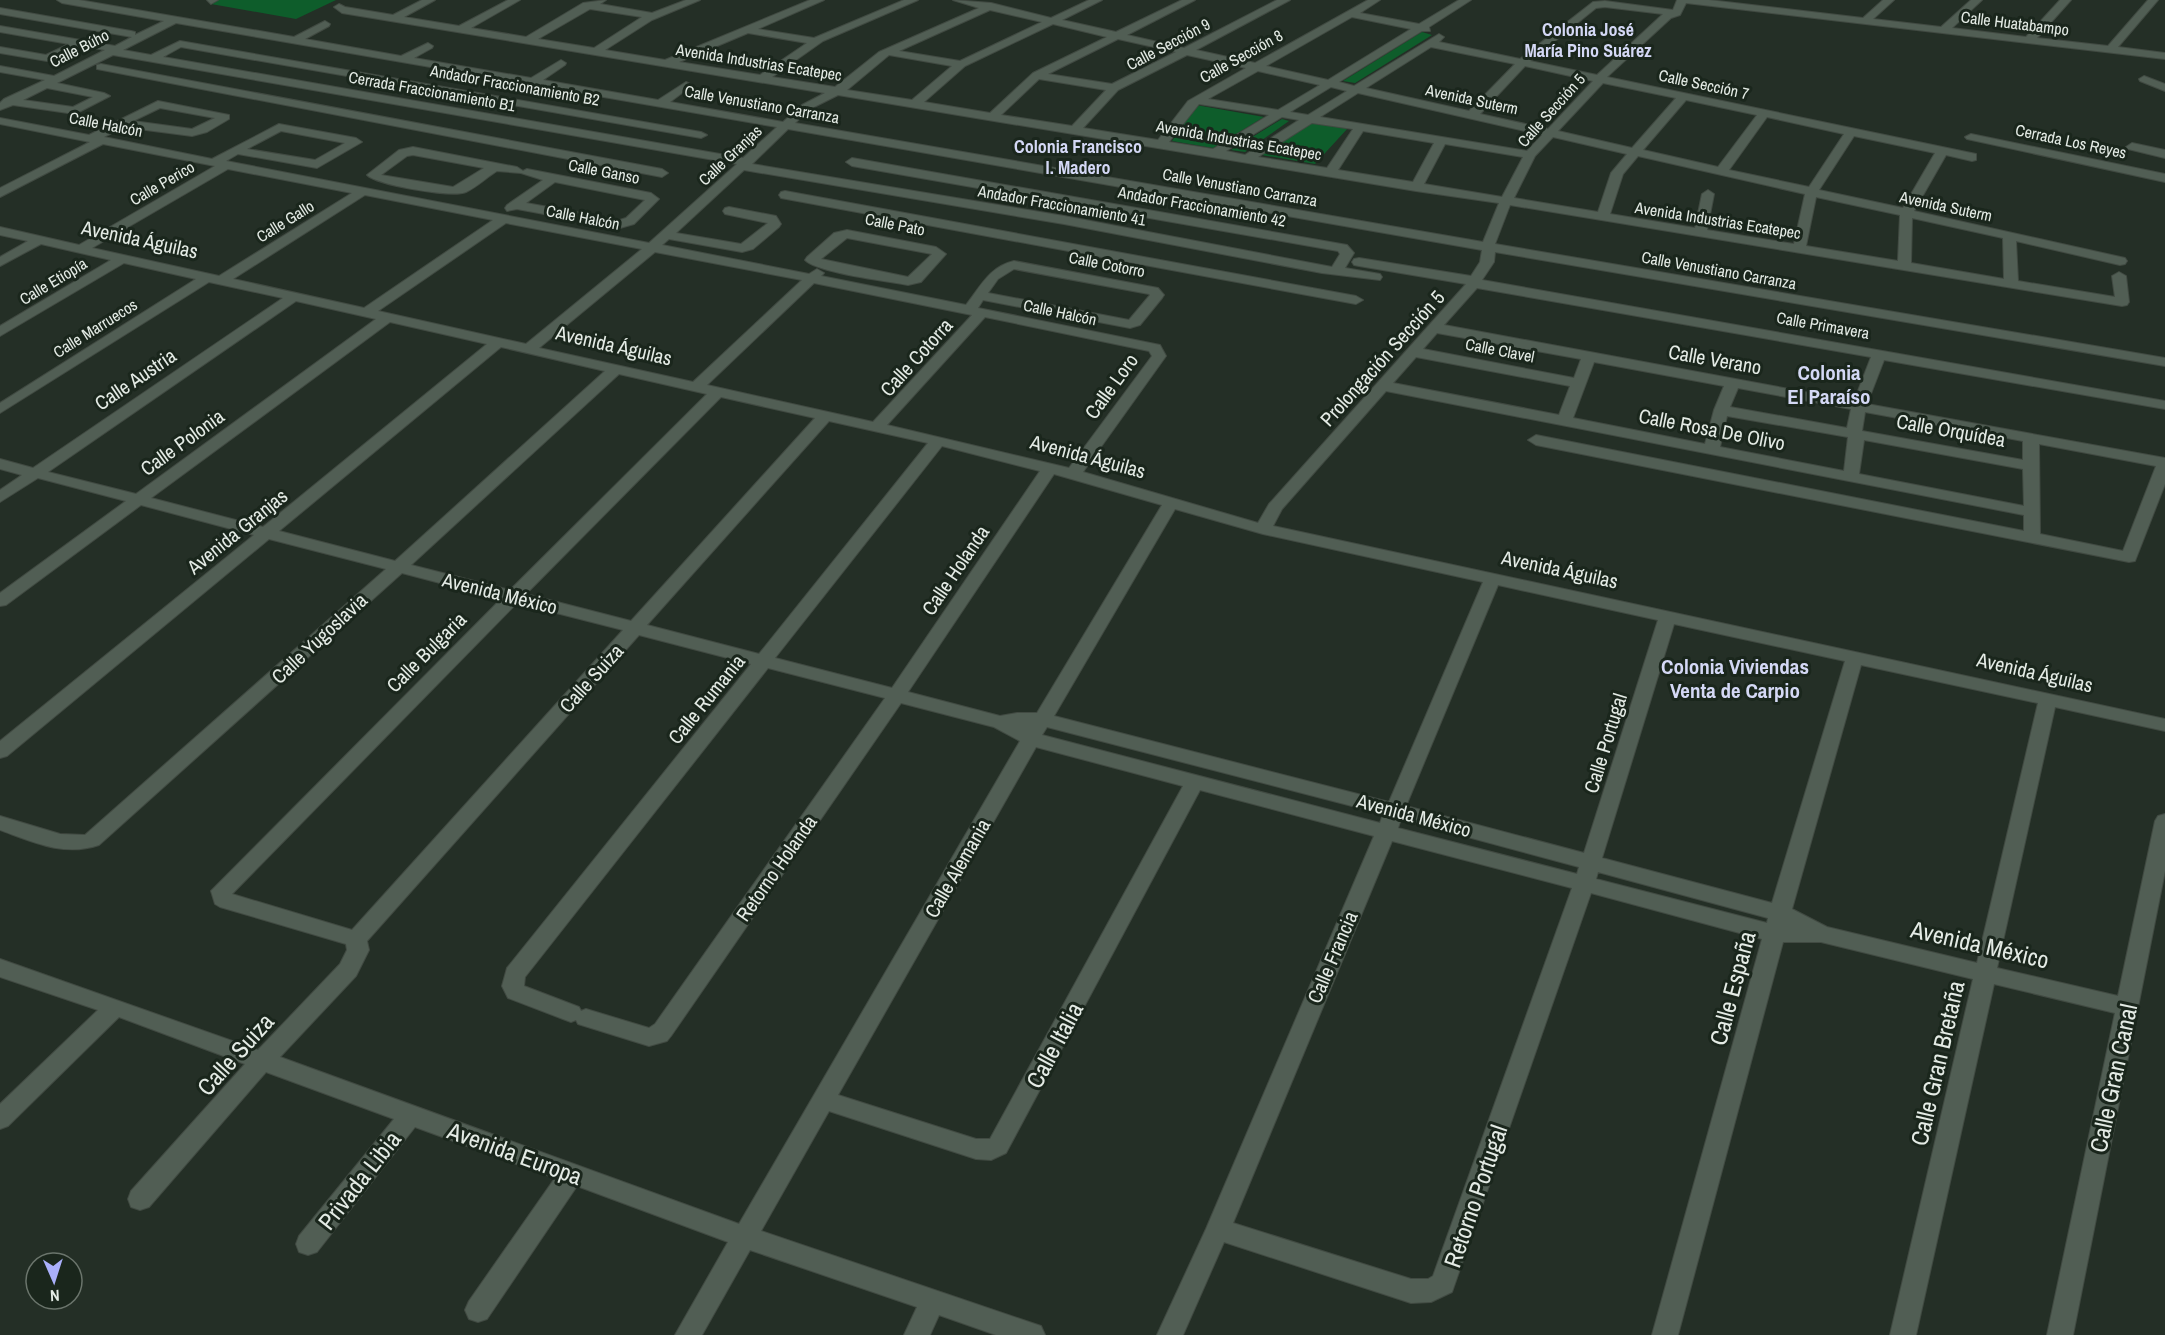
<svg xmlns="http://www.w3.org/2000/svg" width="2165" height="1335" viewBox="0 0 2165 1335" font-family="'Archivo Narrow',sans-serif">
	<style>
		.green { fill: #0e5d2b }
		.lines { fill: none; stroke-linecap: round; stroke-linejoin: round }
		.minor-casing { stroke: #414a42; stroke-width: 2 }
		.minor { fill: #515e54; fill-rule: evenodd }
		.labels { text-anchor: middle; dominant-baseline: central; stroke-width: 6; stroke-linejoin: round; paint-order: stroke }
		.far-street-label { font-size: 16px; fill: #e4ebe5; stroke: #1a261c }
		.far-neighbourhood-label { font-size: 18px; font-weight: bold; fill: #d4d8f5; stroke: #1a261c }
		.street-label { font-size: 20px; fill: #e4ebe5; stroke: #1a261c }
		.neighbourhood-label { font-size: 21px; font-weight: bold; fill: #d4d8f5; stroke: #1a261c }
		.near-street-label { font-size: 24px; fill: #e4ebe5; stroke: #1a261c }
	</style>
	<rect width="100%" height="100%" fill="#242f26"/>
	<path class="green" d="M 218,0 L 336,0 L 296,19 L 211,4 Z
		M 1422,32 L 1432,35 L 1355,83 L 1343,81 Z
		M 1196,105 L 1264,117 L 1213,148 L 1172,141 Z
		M 1282,119 L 1289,121 L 1245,152 L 1231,150 Z
		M 1309,122 L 1348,128 L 1315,164 L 1262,155 Z"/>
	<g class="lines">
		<g class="minor-casing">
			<path id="minor" d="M 57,0 L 79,0 L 294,37 L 325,21 L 330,24 L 329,26 L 305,39 L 401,56 L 428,43 L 433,46 L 432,48 L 414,58 L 531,78 L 561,60 L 566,63 L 565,65 L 543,80 L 658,100 L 686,82 L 692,85 L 690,87 L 670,102 L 783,122 L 802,105 L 825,93 L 342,13 L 334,7 L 339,4 L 345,7 L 393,15 L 422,0 L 435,0 L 404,17 L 459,26 L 508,0 L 520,0 L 471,28 L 526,37 L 583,3 L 606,0 L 600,4 L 652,13 L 686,0 L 700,0 L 652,20 L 605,50 L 665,60 L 810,0 L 824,0 L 758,29 L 814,38 L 904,0 L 918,0 L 823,41 L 772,77 L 835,87 L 879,52 L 979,8 L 953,0 L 991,3 L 1051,18 L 1089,0 L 1102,0 L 1062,20 L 1116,32 L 1182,0 L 1195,0 L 1127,35 L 1184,48 L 1277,0 L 1290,0 L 1196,50 L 1255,63 L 1368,0 L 1380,0 L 1360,13 L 1419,24 L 1459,0 L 1471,0 L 1429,27 L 1430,31 L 1422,31 L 1339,82 L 1354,86 L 1439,34 L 1444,37 L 1439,42 L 1520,59 L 1593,2 L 1605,1 L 1673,10 L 1677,0 L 1709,0 L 1863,18 L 1883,0 L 1894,0 L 1873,19 L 1941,27 L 1971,0 L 1982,0 L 1952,28 L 2026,37 L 2060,0 L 2071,0 L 2037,38 L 2108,46 L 2148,0 L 2158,0 L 2118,47 L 2165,53 L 2165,59 L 1686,3 L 1680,15 L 1671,18 L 1607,77 L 1976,154 L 1976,160 L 1972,161 L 1946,155 L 1914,211 L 2125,258 L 2127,261 L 2125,264 L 2120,265 L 2016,241 L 2018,281 L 2115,297 L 2112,276 L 2119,272 L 2126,276 L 2129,302 L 2127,305 L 2122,306 L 1510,205 L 1495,244 L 2165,358 L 2165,366 L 1495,252 L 1494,262 L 1482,280 L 2165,401 L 2165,409 L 1884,360 L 1867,404 L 2165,458 L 2165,484 L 2135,561 L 2129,562 L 1536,445 L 1528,440 L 1536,435 L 2024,531 L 2024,515 L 1386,391 L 1282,509 L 1273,526 L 2165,719 L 2165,731 L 2055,707 L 1997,968 L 2118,996 L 2155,821 L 2158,816 L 2165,814 L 2165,871 L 2073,1335 L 2047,1335 L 2115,1013 L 1994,984 L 1916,1335 L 1890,1335 L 1973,979 L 1821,942 L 1783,942 L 1678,1335 L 1652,1335 L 1762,939 L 1591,893 L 1452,1292 L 1431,1302 L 1411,1303 L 1224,1242 L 1183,1335 L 1157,1335 L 1206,1229 L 1374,836 L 1200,790 L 1006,1153 L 991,1160 L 976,1159 L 829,1111 L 761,1231 L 1032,1323 L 1041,1326 L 1045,1335 L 996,1335 L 939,1315 L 930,1335 L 904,1335 L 917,1307 L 750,1250 L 702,1335 L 675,1335 L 728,1242 L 577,1186 L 487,1319 L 478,1322 L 469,1319 L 465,1310 L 469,1301 L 555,1178 L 415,1127 L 317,1252 L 308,1255 L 299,1252 L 296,1244 L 299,1236 L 394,1119 L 266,1072 L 149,1207 L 140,1210 L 131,1207 L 128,1199 L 131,1191 L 245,1064 L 119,1017 L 8,1126 L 0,1129 L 0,1104 L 98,1010 L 0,977 L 0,959 L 258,1050 L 340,964 L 347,950 L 346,944 L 220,907 L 215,904 L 211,891 L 501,599 L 402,573 L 99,845 C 64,857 33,842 0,830 L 0,816 L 60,834 L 85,835 L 386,569 L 269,539 L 7,756 L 0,758 L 0,741 L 254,535 L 141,505 L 6,605 L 0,606 L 0,593 L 126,501 L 38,478 L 0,502 L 0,490 L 22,475 L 0,469 L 0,459 L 33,468 L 283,298 L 209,282 L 0,413 L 0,403 L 196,279 L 124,263 L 0,336 L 0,326 L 111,260 L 41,244 L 0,266 L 0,257 L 28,241 L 0,235 L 0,227 L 79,245 L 215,166 L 103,144 L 0,197 L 0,188 L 90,142 L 0,124 L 0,118 L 89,135 L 158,101 L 229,115 L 229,119 L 207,132 L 192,136 L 123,127 L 104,137 L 212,159 L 279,124 L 356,138 L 362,142 L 317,168 L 238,154 L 226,161 L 649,243 L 737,164 L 113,55 L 57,83 L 104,93 L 110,96 L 75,114 L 13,105 L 0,110 L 0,103 L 4,99 L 45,80 L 0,72 L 0,66 L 54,76 L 105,50 L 82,46 L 47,61 L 0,53 L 0,47 L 46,55 L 69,44 L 0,32 L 0,26 L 115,46 L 132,37 L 0,14 L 0,8 L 131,31 L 135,32 L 135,35 L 164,21 L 62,3 ZM 1605,7 L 1663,14 L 1597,75 L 1530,61 L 1596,8 ZM 590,9 L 642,17 L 594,48 L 538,39 ZM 990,10 L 1042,22 L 960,61 L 899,51 ZM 1352,17 L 1411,29 L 1328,80 L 1266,66 ZM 176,23 L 777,127 L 743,158 L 163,57 L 181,47 L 701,138 L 707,135 L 701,132 L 180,41 L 151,55 L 123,50 ZM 1053,24 L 1107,37 L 1033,73 L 990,113 L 924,102 L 965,66 ZM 748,33 L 807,43 L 760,75 L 679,62 ZM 1118,39 L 1176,52 L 1112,84 L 1048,74 ZM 1431,47 L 1515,64 L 1469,111 L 1366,88 ZM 889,55 L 952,66 L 912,100 L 847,90 ZM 1187,55 L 1246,68 L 1188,101 L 1158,140 L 1083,128 L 1118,90 ZM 1525,66 L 1593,81 L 1548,129 L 1480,114 ZM 1258,71 L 1320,85 L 1278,110 L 1208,99 ZM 1039,79 L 1106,90 L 1072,126 L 1001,115 ZM 1603,83 L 1676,98 L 1632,148 L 1558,131 ZM 1331,87 L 1347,91 L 1308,115 L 1290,112 ZM 47,88 L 93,97 L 73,107 L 23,100 ZM 1358,93 L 1542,135 L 1527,151 L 1320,117 ZM 838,95 L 1416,191 L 1499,203 L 1483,242 L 795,123 L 810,109 ZM 1686,100 L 1757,115 L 1718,167 L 1643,150 ZM 1199,104 L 1269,115 L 1213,149 L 1169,142 ZM 160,108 L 215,118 L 192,129 L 133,121 ZM 1282,117 L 1299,120 L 1245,155 L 1226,151 ZM 1767,117 L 1844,134 L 1809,187 L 1729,170 ZM 1312,123 L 1353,129 L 1327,168 L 1258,157 ZM 788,129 L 1482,250 L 1480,262 L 1471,276 L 1359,258 L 1354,259 L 1352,262 L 1354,265 L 1359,266 L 1466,284 L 1269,504 L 1258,523 L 1083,472 L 1166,356 L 1160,345 L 978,308 L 983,300 L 1130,328 L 1140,325 L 1162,298 L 1164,295 L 1158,288 L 1014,261 C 989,267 981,286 966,305 L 821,276 L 824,273 L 817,269 L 809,274 L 662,245 L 669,239 L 742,252 L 753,249 L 779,227 L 781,224 L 776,216 L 729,207 L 725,208 L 723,211 L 725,214 L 768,223 L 741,244 L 676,233 L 744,170 L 1064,224 L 1322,273 L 1380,280 L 1382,277 L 1380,274 L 1345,268 L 1354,253 L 1347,245 L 852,158 L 846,162 L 852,166 L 1338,251 L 1340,254 L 1332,267 L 1064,216 L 752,164 ZM 281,131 L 345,143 L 315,160 L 247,149 ZM 1363,131 L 1434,143 L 1413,182 L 1338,170 ZM 1854,136 L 1935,153 L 1903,208 L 1819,190 ZM 1553,137 L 1627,154 L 1611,173 L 1598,212 L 1514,198 L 1535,156 ZM 1445,144 L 1523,157 L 1502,197 L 1424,184 ZM 1638,156 L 1805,194 L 1794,244 L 1707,230 L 1714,194 L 1708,190 L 1702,194 L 1695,228 L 1610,214 L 1623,174 ZM 228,169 L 352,193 L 219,276 L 92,248 ZM 365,195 L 493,220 L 364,308 L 233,279 ZM 1816,197 L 1900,215 L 1898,261 L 1806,246 ZM 1912,218 L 2003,238 L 2004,279 L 1911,263 ZM 506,223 L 642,249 L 526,344 L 378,311 ZM 655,252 L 802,280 L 693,382 L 539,348 ZM 1014,269 L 1149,294 L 1150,295 L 1129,320 L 988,293 L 998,279 ZM 814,283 L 972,315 L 873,422 L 707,385 ZM 1477,288 L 1871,357 L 1854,401 L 1444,325 ZM 296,301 L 376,319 L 136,494 L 48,472 ZM 985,317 L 1149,351 L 1152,356 L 1069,468 L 887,425 ZM 390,322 L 487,344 L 263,527 L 151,498 ZM 1437,333 L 1581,359 L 1574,378 L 1423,349 ZM 501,347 L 605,371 L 395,561 L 279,531 ZM 1416,357 L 1570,386 L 1559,415 L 1393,383 ZM 1594,362 L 1724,386 L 1714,410 L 1705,444 L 1573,418 ZM 619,374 L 707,394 L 510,590 L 411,565 ZM 1738,388 L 1851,409 L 1847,428 L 1730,407 ZM 721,397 L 815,418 L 631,621 L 526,594 ZM 1865,412 L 2023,441 L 2023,460 L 1862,431 ZM 1727,416 L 1848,437 L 1844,471 L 1720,447 ZM 829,421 L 928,443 L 759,654 L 647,625 ZM 1864,440 L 2023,469 L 2024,506 L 1859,474 ZM 2039,444 L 2156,466 L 2123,551 L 2040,534 ZM 942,446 L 1040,471 L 892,688 L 775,658 ZM 1054,474 L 1162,505 L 1037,713 L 1017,713 L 1000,716 L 908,692 ZM 1175,509 L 1263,534 L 1483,582 L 1389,802 L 1054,716 ZM 1498,585 L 1658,620 L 1584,853 L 1406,806 ZM 517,603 L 623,630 L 352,930 L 232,894 ZM 1674,624 L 1845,661 L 1772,903 L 1602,858 ZM 639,635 L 751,664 L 507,968 L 502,986 L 508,998 L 563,1019 L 571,1022 L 576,1020 L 578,1024 L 649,1046 L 667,1041 L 671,1036 L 901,703 L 994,727 L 1020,741 L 739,1224 L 280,1057 L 356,976 L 369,950 L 367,941 ZM 1861,665 L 2038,703 L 1977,963 L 1827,927 L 1792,909 ZM 768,668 L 885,698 L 655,1024 L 649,1028 L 586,1009 L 581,1011 L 579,1007 L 524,986 L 525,977 ZM 1047,727 L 1383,814 L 1380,823 L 1042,735 ZM 1036,747 L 1183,786 L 990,1139 L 976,1139 L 838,1095 ZM 1401,819 L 1579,867 L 1577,874 L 1398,828 ZM 1392,841 L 1572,888 L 1433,1276 L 1428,1279 L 1411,1279 L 1233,1223 ZM 1598,872 L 1768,918 L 1767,923 L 1596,879 Z
				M 207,0 L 218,0 L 211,4 Z
				M 101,64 L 662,169 L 668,173 L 662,177 L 97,69 L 97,65 Z
				M 2144,76 L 2165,84 L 2165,91 L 2140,81 L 2139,79 Z
				M 1971,134 L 2165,174 L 2165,182 L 1967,139 L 1965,137 Z
				M 2132,143 L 2165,150 L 2165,158 L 2128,149 L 2126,147 Z
				M 413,147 L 517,167 L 523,171 L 527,169 L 651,193 L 659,199 L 634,224 L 620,228 L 517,209 L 507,211 L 505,208 L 507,205 L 543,180 L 521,173 L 497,171 C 487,177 477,187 466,192 C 452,198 377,185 367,175 L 399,150 ZM 413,155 L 484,168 L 453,187 L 381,175 L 407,156 ZM 555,182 L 645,200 L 626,218 L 620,220 L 526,203 Z
				M 785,191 L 1356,296 L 1363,300 L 1356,304 L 781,198 L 779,195 L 781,192 Z
				M 847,230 L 936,247 L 946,254 L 921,282 L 908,285 C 887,281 818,273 805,260 L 807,257 L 834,233 ZM 847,238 L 932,254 L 908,277 L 821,259 Z"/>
		</g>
		<use href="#minor" class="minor"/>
	</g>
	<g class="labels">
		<g class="far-street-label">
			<text transform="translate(2015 23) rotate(7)">Calle Huatabampo</text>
			<text transform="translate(1168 44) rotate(-28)">Calle Sección 9</text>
			<text transform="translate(79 48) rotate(-27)">Calle Búho</text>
			<text transform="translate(1241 56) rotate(-29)">Calle Sección 8</text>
			<text transform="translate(759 62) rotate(9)">Avenida Industrias Ecatepec</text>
			<text transform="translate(1704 84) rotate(12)">Calle Sección 7</text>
			<text transform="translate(515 85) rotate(10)">Andador Fraccionamiento B2</text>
			<text transform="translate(432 91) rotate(10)">Cerrada Fraccionamiento B1</text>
			<text transform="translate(1472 99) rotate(12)">Avenida Suterm</text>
			<text transform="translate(762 104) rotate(10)">Calle Venustiano Carranza</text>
			<text transform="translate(1551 110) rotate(-48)">Calle Sección 5</text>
			<text transform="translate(106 124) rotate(11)">Calle Halcón</text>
			<text transform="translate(1239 140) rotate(10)">Avenida Industrias Ecatepec</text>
			<text transform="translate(2071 141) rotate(12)">Cerrada Los Reyes</text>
			<text transform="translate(730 155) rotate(-43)">Calle Granjas</text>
			<text transform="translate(604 171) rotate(11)">Calle Ganso</text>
			<text transform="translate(162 183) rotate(-30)">Calle Perico</text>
			<text transform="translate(1240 187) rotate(10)">Calle Venustiano Carranza</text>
			<text transform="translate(1062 205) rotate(10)">Andador Fraccionamiento 41</text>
			<text transform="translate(1202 206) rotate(10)">Andador Fraccionamiento 42</text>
			<text transform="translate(1946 206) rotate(12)">Avenida Suterm</text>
			<text transform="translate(583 217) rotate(11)">Calle Halcón</text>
			<text transform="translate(1718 220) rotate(9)">Avenida Industrias Ecatepec</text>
			<text transform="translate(285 221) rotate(-32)">Calle Gallo</text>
			<text transform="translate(895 224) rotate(11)">Calle Pato</text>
			<text transform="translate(1107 264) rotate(11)">Calle Cotorro</text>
			<text transform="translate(1719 270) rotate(10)">Calle Venustiano Carranza</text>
			<text transform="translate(53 281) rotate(-31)">Calle Etiopía</text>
			<text transform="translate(1060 312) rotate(12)">Calle Halcón</text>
			<text transform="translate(1823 325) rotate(10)">Calle Primavera</text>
			<text transform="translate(95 328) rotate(-32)">Calle Marruecos</text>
			<text transform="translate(1500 350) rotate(11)">Calle Clavel</text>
		</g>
		<g class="far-neighbourhood-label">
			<text x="1588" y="29">Colonia José<tspan x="1588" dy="21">María Pino Suárez</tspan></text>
			<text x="1078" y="146">Colonia Francisco<tspan x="1078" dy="21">I. Madero</tspan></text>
		</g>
		<g class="street-label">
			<text transform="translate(140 239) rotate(12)">Avenida Águilas</text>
			<text transform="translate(614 345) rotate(13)">Avenida Águilas</text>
			<text transform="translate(916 357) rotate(-48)">Calle Cotorra</text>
			<text transform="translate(1382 358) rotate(-48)">Prolongación Sección 5</text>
			<text transform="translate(1715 359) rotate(10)">Calle Verano</text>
			<text transform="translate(135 379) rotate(-34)">Calle Austria</text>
			<text transform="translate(1111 386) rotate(-54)">Calle Loro</text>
			<text transform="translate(1712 429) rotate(11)">Calle Rosa De Olivo</text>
			<text transform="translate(1951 430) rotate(10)">Calle Orquídea</text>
			<text transform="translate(182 442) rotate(-36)">Calle Polonia</text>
			<text transform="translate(1088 456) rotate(15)">Avenida Águilas</text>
			<text transform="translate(237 531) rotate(-39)">Avenida Granjas</text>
			<text transform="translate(1560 569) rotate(12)">Avenida Águilas</text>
			<text transform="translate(955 570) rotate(-56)">Calle Holanda</text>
			<text transform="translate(500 593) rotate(14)">Avenida México</text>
			<text transform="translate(319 638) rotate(-43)">Calle Yugoslavia</text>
			<text transform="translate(426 652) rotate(-45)">Calle Bulgaria</text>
			<text transform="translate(2035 672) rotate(13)">Avenida Águilas</text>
			<text transform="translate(591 678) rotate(-48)">Calle Suiza</text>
			<text transform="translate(706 699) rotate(-51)">Calle Rumania</text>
			<text transform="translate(1605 743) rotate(-73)">Calle Portugal</text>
			<text transform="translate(1414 815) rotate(15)">Avenida México</text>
			<text transform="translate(776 868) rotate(-55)">Retorno Holanda</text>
			<text transform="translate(957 868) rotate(-60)">Calle Alemania</text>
			<text transform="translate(1332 957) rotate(-67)">Calle Francia</text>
		</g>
		<g class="neighbourhood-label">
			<text x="1829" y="372">Colonia<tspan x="1829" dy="24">El Paraíso</tspan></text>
			<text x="1735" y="666">Colonia Viviendas<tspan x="1735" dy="24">Venta de Carpio</tspan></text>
		</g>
		<g class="near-street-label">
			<text transform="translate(1980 944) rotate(13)">Avenida México</text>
			<text transform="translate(1732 988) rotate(-75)">Calle España</text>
			<text transform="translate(1054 1045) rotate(-62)">Calle Italia</text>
			<text transform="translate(235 1054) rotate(-48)">Calle Suiza</text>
			<text transform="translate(1937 1063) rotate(-77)">Calle Gran Bretaña</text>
			<text transform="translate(2113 1078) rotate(-78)">Calle Gran Canal</text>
			<text transform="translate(515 1153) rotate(20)">Avenida Europa</text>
			<text transform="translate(359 1180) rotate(-52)">Privada Libia</text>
			<text transform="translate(1475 1196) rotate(-71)">Retorno Portugal</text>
		</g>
	</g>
	<g transform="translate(54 1281) rotate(177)"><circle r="28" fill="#1a261c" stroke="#6b756c" stroke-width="1.5"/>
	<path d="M0-4.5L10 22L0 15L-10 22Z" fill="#aab0fb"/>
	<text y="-9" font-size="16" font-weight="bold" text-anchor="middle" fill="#e4ebe5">N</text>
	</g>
</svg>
